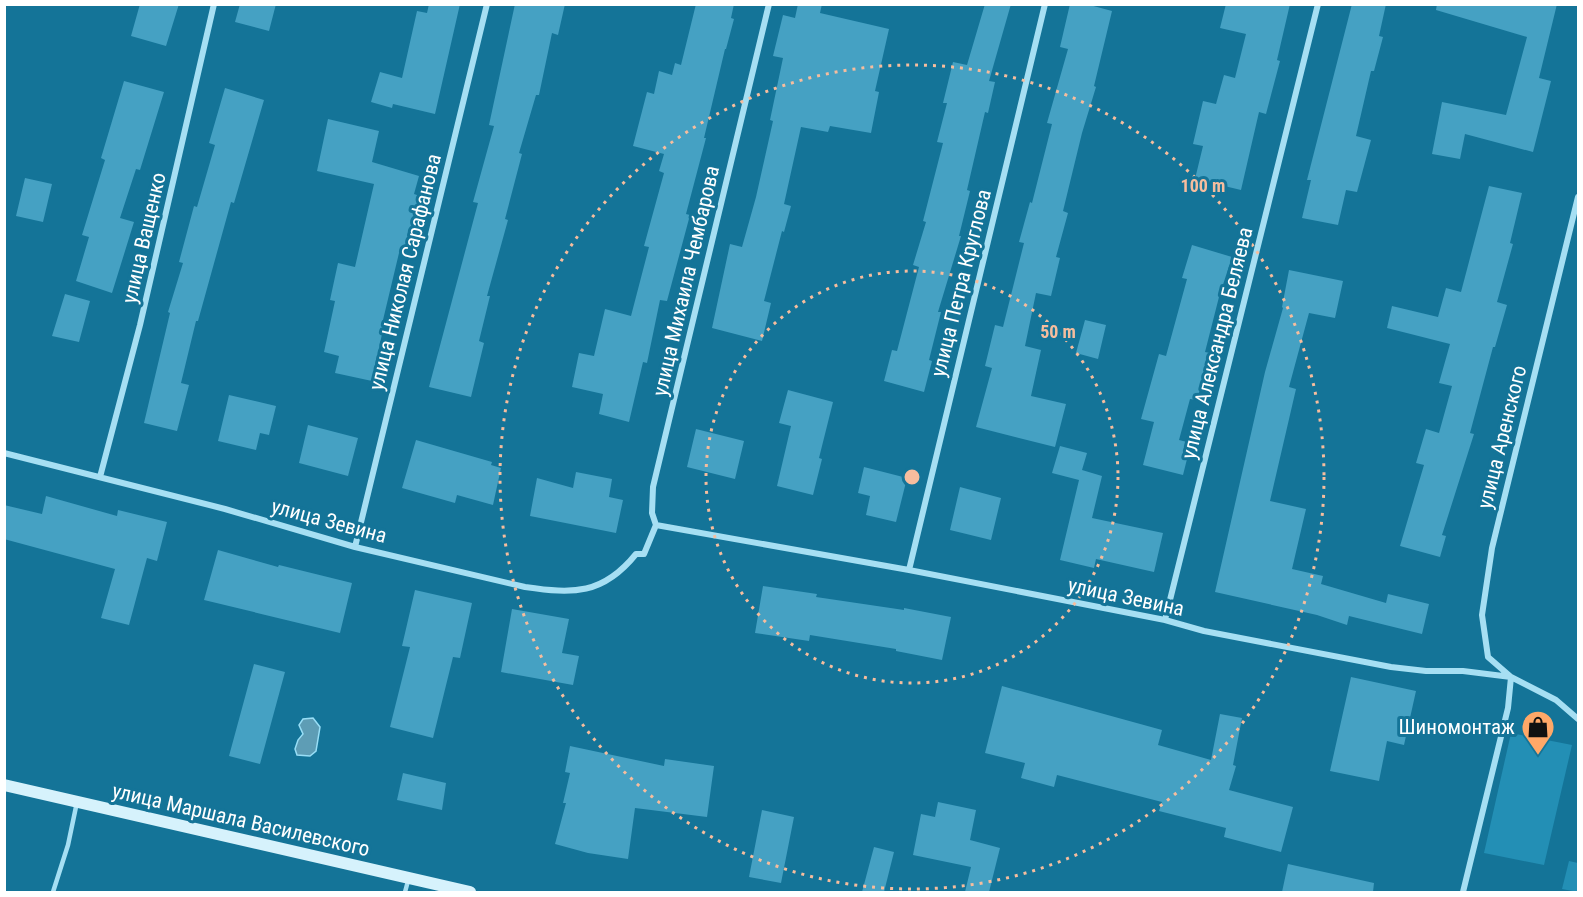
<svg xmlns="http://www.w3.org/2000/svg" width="1583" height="897" viewBox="0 0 1583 897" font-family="'Roboto Condensed',sans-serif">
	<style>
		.green { fill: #238fb5 }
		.water { fill: #5e9db5; stroke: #98def6; stroke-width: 1.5 }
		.building { fill: #45a1c3 }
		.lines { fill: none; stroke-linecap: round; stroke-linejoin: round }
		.lane { stroke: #a6dff3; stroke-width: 4.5 }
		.street { stroke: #a6dff3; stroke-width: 6 }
		.secondary { stroke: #d6f2fc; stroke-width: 12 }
		.ring { fill: none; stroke: #f6bd9e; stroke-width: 3; stroke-dasharray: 3 6 }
		.labels { text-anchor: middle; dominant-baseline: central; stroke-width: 6; stroke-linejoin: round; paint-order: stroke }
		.street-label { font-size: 21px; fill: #fff; stroke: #147498 }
		.poi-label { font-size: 21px; fill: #fff; stroke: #147498; text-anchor: end }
		.centre { fill: #f6bd9e; stroke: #147498; stroke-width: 3 }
		.ring-label { font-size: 18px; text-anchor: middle; font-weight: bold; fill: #f6bd9e; stroke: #147498; stroke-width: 6; stroke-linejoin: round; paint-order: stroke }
	</style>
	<rect width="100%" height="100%" fill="#147498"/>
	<path class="green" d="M 1511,733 L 1572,745 L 1544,865 L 1484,853 Z
		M 1569,861 L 1578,863 L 1578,892 L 1562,889 Z"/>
	<path class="water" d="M 313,718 L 320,727 L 316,751 L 310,756 L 297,755 L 295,749 L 298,740 L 303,734 L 299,725 L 303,719 Z"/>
	<path class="building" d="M 140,4 L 179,4 L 166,46 L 131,36 Z
		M 240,4 L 276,4 L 269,31 L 235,22 Z
		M 429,4 L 460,4 L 435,114 L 393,104 L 392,108 L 371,102 L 380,72 L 402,78 L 417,11 L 427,13 Z
		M 515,4 L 565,4 L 558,35 L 552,33 L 539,95 L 536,95 L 519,153 L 522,154 L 505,219 L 508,220 L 487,296 L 490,296 L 479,341 L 484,343 L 471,397 L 429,387 L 478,203 L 473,202 L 494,126 L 489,125 Z
		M 696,4 L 734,4 L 731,18 L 734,19 L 726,49 L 725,49 L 704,138 L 706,138 L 686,214 L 690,215 L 667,301 L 660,300 L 647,363 L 643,362 L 629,422 L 599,414 L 603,394 L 572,387 L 579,353 L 594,356 L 605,309 L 631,316 L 649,247 L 644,246 L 664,173 L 659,171 L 664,154 L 633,146 L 647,92 L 654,94 L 659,71 L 672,75 L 675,63 L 681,65 Z
		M 798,4 L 822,4 L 820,13 L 889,29 L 875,91 L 879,92 L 871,133 L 830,126 L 828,132 L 801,127 L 784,204 L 791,206 L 784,232 L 782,231 L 764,301 L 771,303 L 762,341 L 712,328 L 730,244 L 742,247 L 756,197 L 773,121 L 770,120 L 783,58 L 773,56 L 783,15 L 795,18 Z
		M 985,4 L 1011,4 L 989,81 L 995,82 L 988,113 L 985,112 L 967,190 L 970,191 L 959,236 L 961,236 L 938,312 L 941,312 L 929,360 L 932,361 L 924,392 L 884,381 L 892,350 L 897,351 L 919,267 L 913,265 L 926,222 L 923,221 L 943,143 L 937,142 L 947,103 L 943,103 L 953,62 L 967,65 Z
		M 1070,4 L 1086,4 L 1112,11 L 1094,86 L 1096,87 L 1082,133 L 1063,211 L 1068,213 L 1056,257 L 1060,258 L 1051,296 L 1036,293 L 1025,346 L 1041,350 L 1031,396 L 1066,404 L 1055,447 L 976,427 L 992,368 L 985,366 L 995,325 L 1003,327 L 1024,243 L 1019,242 L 1030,202 L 1032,203 L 1052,124 L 1047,123 L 1068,49 L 1060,47 Z
		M 1226,4 L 1290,4 L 1277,60 L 1280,61 L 1266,114 L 1259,112 L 1241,190 L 1195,179 L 1203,146 L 1193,144 L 1203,101 L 1216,104 L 1224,75 L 1235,78 L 1246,34 L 1220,28 Z
		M 1352,4 L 1386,4 L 1379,36 L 1383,37 L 1374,71 L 1371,71 L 1356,136 L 1371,140 L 1357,192 L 1346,190 L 1338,225 L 1302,218 L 1311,180 L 1307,180 Z
		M 1437,4 L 1557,4 L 1539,78 L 1551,81 L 1533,152 L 1465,134 L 1460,159 L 1432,154 L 1442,102 L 1506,115 L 1527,37 L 1436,10 Z
		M 124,81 L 164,92 L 140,170 L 136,169 L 120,218 L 134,222 L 112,293 L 76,281 L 89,237 L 82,235 L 105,160 L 101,158 Z
		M 225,88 L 264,100 L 234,203 L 231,202 L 198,321 L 196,321 L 181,383 L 189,385 L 177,431 L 144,423 L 170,313 L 168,312 L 183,263 L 179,262 L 194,206 L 197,207 L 215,145 L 209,143 Z
		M 328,119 L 379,131 L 372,162 L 419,176 L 414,194 L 420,196 L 406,255 L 399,253 L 383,320 L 385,320 L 372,381 L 335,373 L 339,356 L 324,352 L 335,301 L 330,300 L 338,263 L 355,267 L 374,184 L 317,171 Z
		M 25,178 L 52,184 L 43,222 L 16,216 Z
		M 1489,186 L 1522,193 L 1510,243 L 1513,244 L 1497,302 L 1507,305 L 1495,347 L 1493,347 L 1470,433 L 1474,434 L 1442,535 L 1446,536 L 1440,557 L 1400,546 L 1424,465 L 1416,463 L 1426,429 L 1439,433 L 1452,386 L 1439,383 L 1450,344 L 1387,328 L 1392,306 L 1438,317 L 1446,288 L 1461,292 Z
		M 1192,245 L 1232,257 L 1219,297 L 1205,352 L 1210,353 L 1197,400 L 1190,399 L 1179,440 L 1191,443 L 1183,475 L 1143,465 L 1154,422 L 1141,419 L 1159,354 L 1166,356 L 1187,279 L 1182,278 Z
		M 1289,270 L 1343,281 L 1335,318 L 1309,313 L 1289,387 L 1296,389 L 1270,501 L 1306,509 L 1292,569 L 1323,576 L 1321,584 L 1386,603 L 1388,594 L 1429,604 L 1422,634 L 1349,616 L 1347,625 L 1317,615 L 1215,592 L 1265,372 L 1283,308 L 1282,307 Z
		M 65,294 L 90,301 L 79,342 L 52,336 Z
		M 1085,320 L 1106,325 L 1098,359 L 1076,353 Z
		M 788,390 L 833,402 L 819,458 L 822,459 L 813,495 L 777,486 L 791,426 L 779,423 Z
		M 229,395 L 276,406 L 269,435 L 260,433 L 256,450 L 218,441 Z
		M 308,425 L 358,438 L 348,476 L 299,463 Z
		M 696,429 L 744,441 L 735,479 L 687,467 Z
		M 416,440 L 492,462 L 491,465 L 501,468 L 493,505 L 457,495 L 455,503 L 402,488 Z
		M 1060,446 L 1087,453 L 1082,470 L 1102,476 L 1092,518 L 1163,533 L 1154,572 L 1096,559 L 1094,568 L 1060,560 L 1079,480 L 1052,473 Z
		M 864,467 L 907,478 L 896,522 L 866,515 L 870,496 L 858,493 Z
		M 576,472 L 612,479 L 609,497 L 623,500 L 616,533 L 530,516 L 537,478 L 573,488 Z
		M 960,487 L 1001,498 L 991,540 L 950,530 Z
		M 46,496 L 117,516 L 118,510 L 167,522 L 157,561 L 147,558 L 129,625 L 101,618 L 115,569 L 4,539 L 4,505 L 42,514 Z
		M 218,550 L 278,567 L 279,565 L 352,583 L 340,633 L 204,600 Z
		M 763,586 L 817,594 L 816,597 L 904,610 L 904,608 L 951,617 L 942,660 L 896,651 L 896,649 L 810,635 L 809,641 L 755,633 Z
		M 415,590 L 472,603 L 460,658 L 453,657 L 433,738 L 390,727 L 410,647 L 402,646 Z
		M 512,609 L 569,619 L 562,653 L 579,656 L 573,685 L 501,672 Z
		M 254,664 L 285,672 L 260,764 L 229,756 Z
		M 1351,677 L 1416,691 L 1404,745 L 1387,741 L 1379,781 L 1330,771 Z
		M 1002,686 L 1162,730 L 1158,745 L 1211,760 L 1220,714 L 1242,718 L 1233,765 L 1236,766 L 1229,790 L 1293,807 L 1281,852 L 1224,837 L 1226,828 L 1159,811 L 1162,802 L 1057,775 L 1054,787 L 1021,778 L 1025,763 L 985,753 Z
		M 570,746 L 664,766 L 665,759 L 714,766 L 707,817 L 635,808 L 628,859 L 588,853 L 555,844 L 566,803 L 563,803 L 570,773 L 565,772 Z
		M 403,773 L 446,783 L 442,810 L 397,800 Z
		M 938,802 L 976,810 L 970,840 L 1000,848 L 989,892 L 965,892 L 971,867 L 913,855 L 921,814 L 935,817 Z
		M 762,810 L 794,817 L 781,883 L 749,877 Z
		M 874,847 L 894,852 L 884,892 L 862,892 Z
		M 1288,864 L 1374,883 L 1373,892 L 1282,892 Z"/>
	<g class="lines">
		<path class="lane" d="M 53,892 L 68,845 L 77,802
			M 405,892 L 408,881"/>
		<path class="street" d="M 4,453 L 225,509 L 355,547 L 525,587 C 573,594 603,595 636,554 L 644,554 L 656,525 L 652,513 L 653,487 L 769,4
			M 100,477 L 140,325 L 214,4
			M 656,525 L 909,570 L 1165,620 L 1204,631 L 1391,667 L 1426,671 L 1463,671 L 1511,677 L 1556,700 L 1578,719
			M 355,547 L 487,4
			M 909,570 L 1045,4
			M 1165,620 L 1318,4
			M 1463,892 L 1508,708 L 1511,677 L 1488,657 L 1482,615 L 1492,548 L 1578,197"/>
		<path class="secondary" d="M 4,785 L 470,892"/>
	</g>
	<g class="ring">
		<circle cx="912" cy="477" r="206"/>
		<circle cx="912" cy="477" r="412"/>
	</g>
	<defs>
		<g id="shop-pin" transform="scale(1.725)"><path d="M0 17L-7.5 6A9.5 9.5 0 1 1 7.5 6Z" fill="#ffa868" stroke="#147498"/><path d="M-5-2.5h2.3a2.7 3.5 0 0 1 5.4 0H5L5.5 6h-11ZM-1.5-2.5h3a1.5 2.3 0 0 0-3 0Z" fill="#111"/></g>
	</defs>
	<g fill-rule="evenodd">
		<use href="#shop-pin" x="1538" y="727"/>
	</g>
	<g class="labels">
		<g class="street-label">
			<text transform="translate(144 238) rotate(-77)">улица Ващенко</text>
			<text transform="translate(405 272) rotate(-76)">улица Николая Сарафанова</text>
			<text transform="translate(686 281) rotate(-77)">улица Михаила Чембарова</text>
			<text transform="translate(961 283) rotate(-76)">улица Петра Круглова</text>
			<text transform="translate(1217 343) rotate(-76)">улица Александра Беляева</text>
			<text transform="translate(1502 437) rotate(-76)">улица Аренского</text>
			<text transform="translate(329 521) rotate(15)">улица Зевина</text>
			<text transform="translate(1126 597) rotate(12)">улица Зевина</text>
			<text transform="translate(241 820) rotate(13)">улица Маршала Василевского</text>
		</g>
		<g class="poi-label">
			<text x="1515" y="727">Шиномонтаж</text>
		</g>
	</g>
	<circle cx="912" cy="477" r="9" class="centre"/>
	<g class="ring-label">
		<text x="1203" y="192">100 m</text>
		<text x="1058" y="338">50 m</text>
	</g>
	<rect width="1583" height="897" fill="none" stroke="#ffffff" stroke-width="12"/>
</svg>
